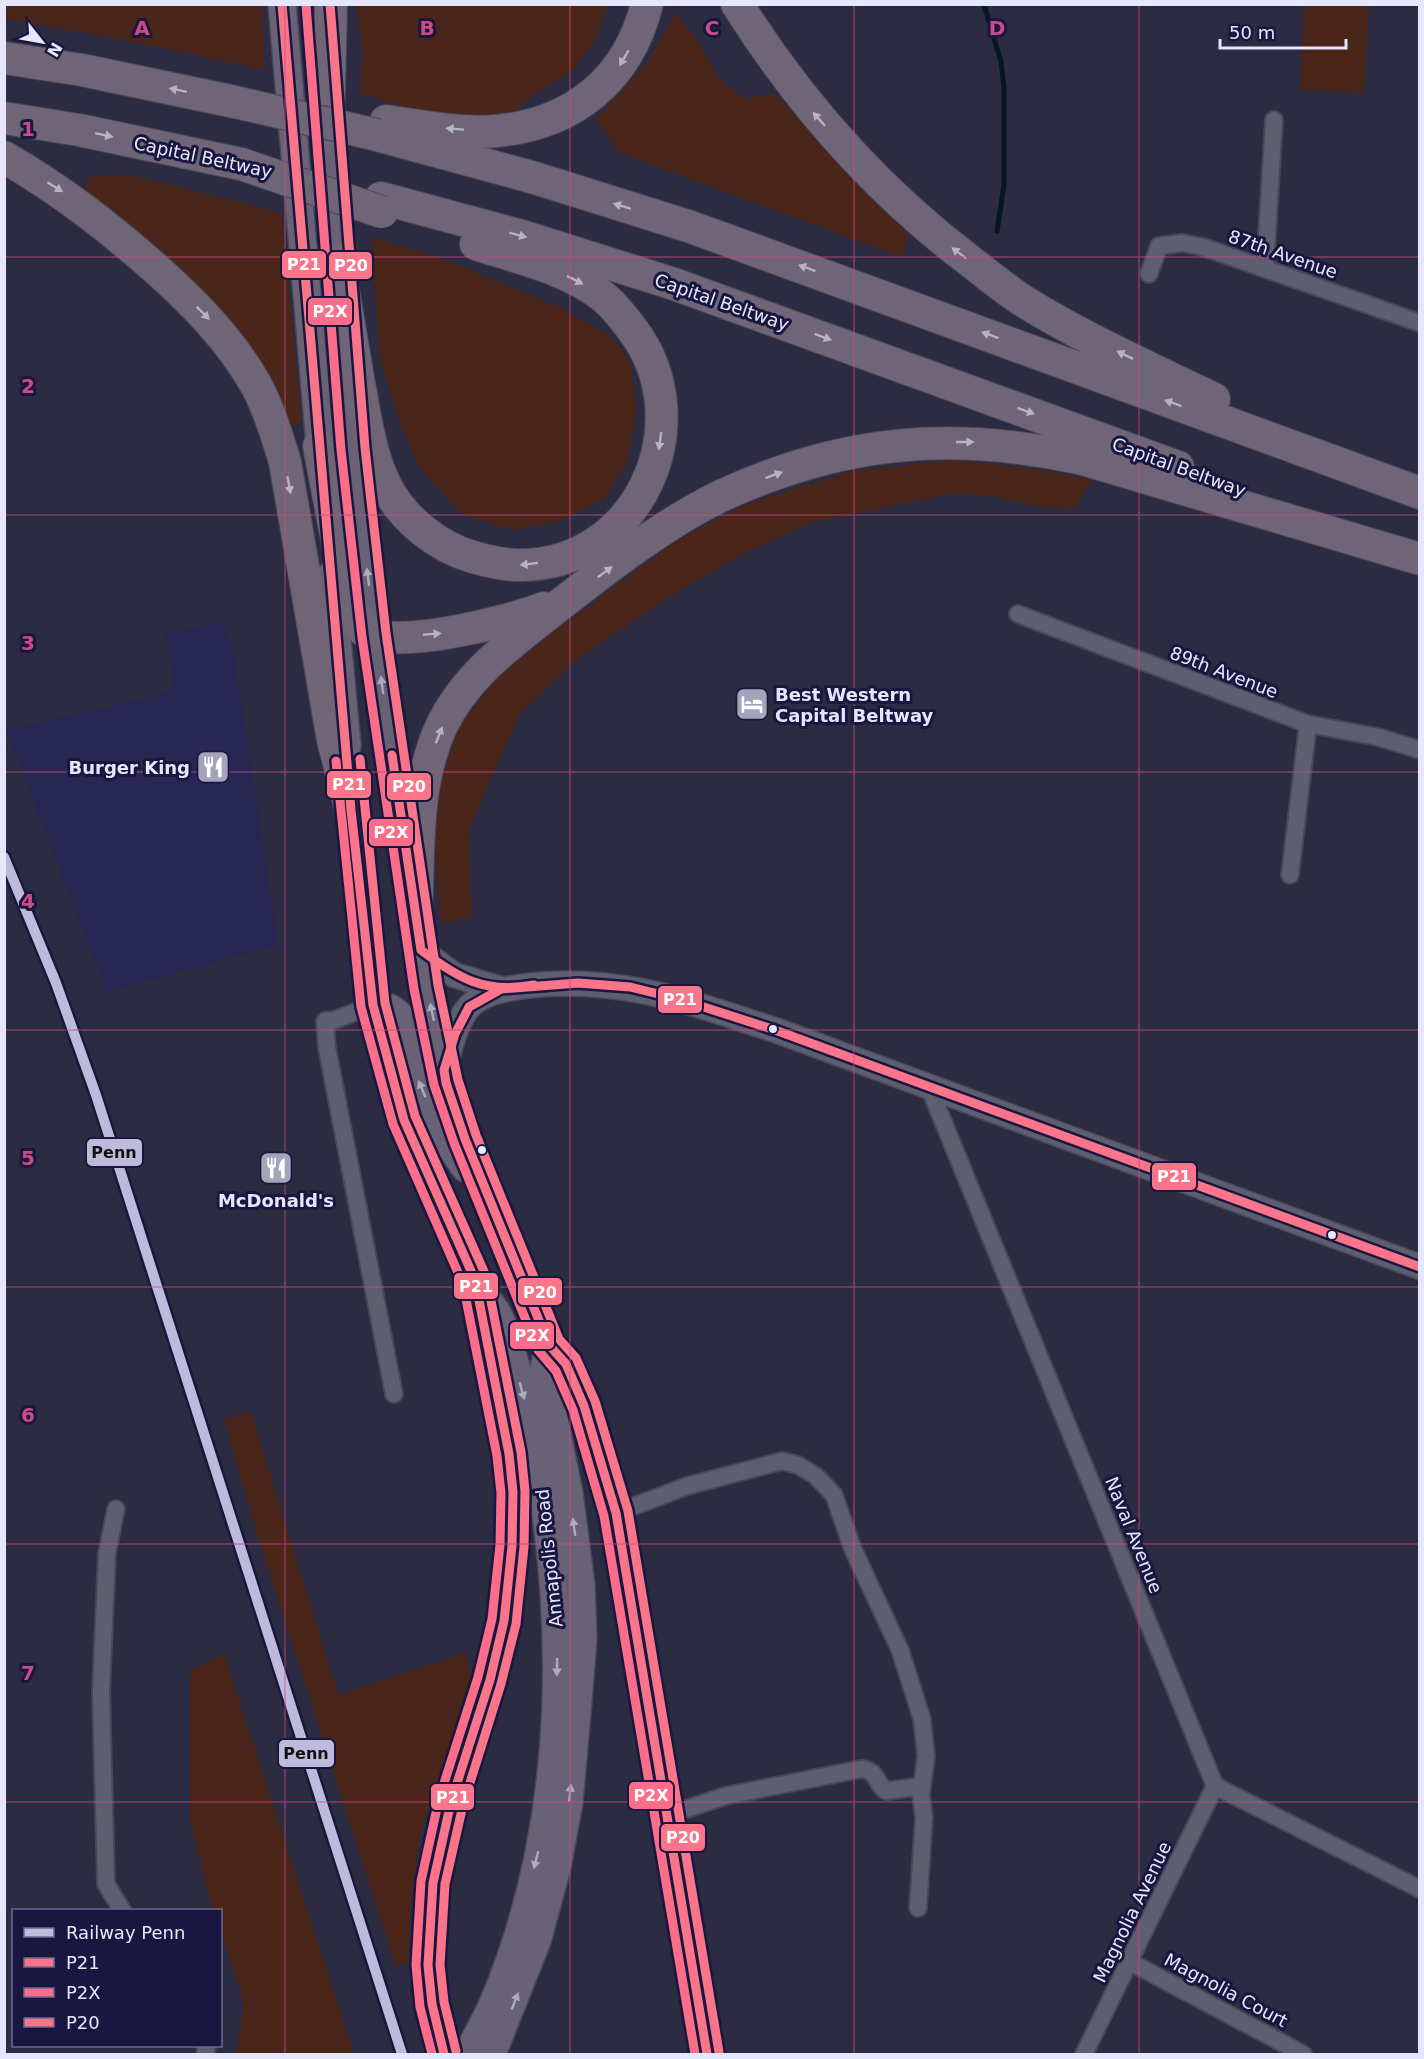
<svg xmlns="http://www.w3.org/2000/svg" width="1424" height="2059" viewBox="0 0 1424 2059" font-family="'DejaVu Sans',sans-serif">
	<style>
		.built { fill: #282753 }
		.green { fill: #4a251a }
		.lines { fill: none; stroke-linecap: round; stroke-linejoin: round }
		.stream { stroke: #041822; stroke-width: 5 }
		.street-casing { stroke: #474759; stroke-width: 20 }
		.secondary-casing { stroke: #474759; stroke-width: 27 }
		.primary-casing { stroke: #474759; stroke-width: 30 }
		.highway-casing { stroke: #474759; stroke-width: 34 }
		.street { stroke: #5d5e6f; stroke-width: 16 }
		.secondary { stroke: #5d5e6f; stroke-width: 24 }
		.primary { stroke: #696175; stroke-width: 27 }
		.highway { stroke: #706477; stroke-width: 32 }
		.highway-bridge-casing { stroke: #474759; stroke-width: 34; stroke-linecap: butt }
		.highway-bridge { stroke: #706477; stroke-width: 32 }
		.bus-1-casing { stroke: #191740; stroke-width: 14 }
		.bus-2-casing { stroke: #191740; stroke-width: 14 }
		.bus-3-casing { stroke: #191740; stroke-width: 14 }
		.bus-1 { stroke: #fa758a; stroke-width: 9 }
		.bus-2 { stroke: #fb6d88; stroke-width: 9 }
		.bus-3 { stroke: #fa758a; stroke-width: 9 }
		.rail-1-casing { stroke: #191740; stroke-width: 15 }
		.rail-1 { stroke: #bdbadc; stroke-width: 10 }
		.oneway { fill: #b6b3c7 }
		.oneway2 { fill: #adabc0 }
		.grid { fill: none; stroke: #cb4c84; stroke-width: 1.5; stroke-opacity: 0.55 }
		.bus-dot { fill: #e5e7fd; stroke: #191740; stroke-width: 2 }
		.labels { text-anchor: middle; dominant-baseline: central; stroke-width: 6; stroke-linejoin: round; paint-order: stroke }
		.street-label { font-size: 18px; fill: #e5e7fd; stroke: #191740 }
		.poi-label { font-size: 18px; font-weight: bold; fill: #e5e7fd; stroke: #191740; text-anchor: start }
		.grid-label { font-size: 20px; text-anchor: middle; font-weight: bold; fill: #cb4c84; stroke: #191740; stroke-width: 6; stroke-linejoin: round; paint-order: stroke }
		.line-badge { stroke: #191740; stroke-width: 2 }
		.badge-label { font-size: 16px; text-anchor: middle; font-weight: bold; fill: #fff }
		.pale-badge-label { font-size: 16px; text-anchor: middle; font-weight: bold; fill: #111 }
	</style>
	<rect width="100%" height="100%" fill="#2b2b41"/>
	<path class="built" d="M 224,623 L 235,662 L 278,945 L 107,992 L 6,730 L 153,697 L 174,687 L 166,633 Z"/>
	<path class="green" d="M 4,5 L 262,5 L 265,70 L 109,37 L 5,19 Z
		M 356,5 L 608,5 L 597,37 L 575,69 L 535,94 L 502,121 C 446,118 412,112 359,92 L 363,53 Z
		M 1304,5 L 1369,5 L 1364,93 L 1300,90 Z
		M 675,13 L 696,38 L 718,77 L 744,99 L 774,93 L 908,234 L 902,257 L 620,153 L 596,119 L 648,62 Z
		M 130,175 L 282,213 L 302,423 L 288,427 L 85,192 L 88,177 Z
		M 371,237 L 446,260 L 562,308 L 612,338 L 631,363 L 636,412 L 627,463 L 605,499 L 555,523 L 514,530 L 464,516 L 420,469 L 399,421 L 380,359 Z
		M 955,460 L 1049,471 L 1091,480 L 1075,509 L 1043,508 L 998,497 L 954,493 L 808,524 L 741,555 L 672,595 L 576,660 L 521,712 L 495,768 L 468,834 L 472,917 L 441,923 L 435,847 L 441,780 L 459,727 L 496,679 L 561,626 L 677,540 L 743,505 L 852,471 Z
		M 251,1412 L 338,1695 L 466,1653 L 472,1681 L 420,1835 L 410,1914 L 409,1962 L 396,1967 L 254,1525 L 224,1419 Z
		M 224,1654 L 354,2054 L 236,2054 L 244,2004 L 221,1931 L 220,1910 L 213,1910 L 190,1822 L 190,1671 Z"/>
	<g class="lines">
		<path class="stream" d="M 984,4 L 1001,62 L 1004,87 L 1004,185 L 997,231"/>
		<g class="street-casing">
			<path id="street" d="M 1265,268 L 1274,120
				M 1149,274 L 1159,246 L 1182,243 L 1203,247 L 1420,323
				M 1018,614 L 1308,724 L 1378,737 L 1420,750
				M 1290,875 L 1308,724
				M 373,1005 L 335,1020 L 325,1021 L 327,1048 L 394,1394
				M 929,1087 L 1215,1786 L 1420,1889
				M 116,1509 L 107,1553 L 101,1692 L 106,1884 L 122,1910
				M 616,1513 L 687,1486 L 782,1461 L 798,1465 L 816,1476 L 834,1495 L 852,1547 L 900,1650 L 922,1719 L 926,1756 L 921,1795 L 924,1817 L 918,1908
				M 666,1816 L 725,1796 L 861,1769 C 878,1770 875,1783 886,1791 L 922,1786
				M 1130,1962 L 1303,2054
				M 205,2054 L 207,2046
				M 1084,2054 L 1215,1786"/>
		</g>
		<g class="secondary-casing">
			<path id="secondary" d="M 421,950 L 454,975 L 501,989
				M 444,1070 C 450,1050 455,1022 470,1006 C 484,992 506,989 525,986 C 618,975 689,1002 775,1030 L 1420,1267
				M 549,1345 L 566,1364 L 584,1406 L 616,1513 L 707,2054"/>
		</g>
		<g class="primary-casing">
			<path id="primary" d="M 282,4 L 322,468
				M 327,115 L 339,280
				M 348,393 L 374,635 L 426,987 L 446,1083 L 465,1139 L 549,1345 L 544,1369 L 569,1493 L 581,1585 L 583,1638 L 578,1701 L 569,1802 L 557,1867 L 537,1941 L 492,2054
				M 331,575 L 347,746
				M 350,790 C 352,832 358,873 363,915 C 371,987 379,1052 405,1121 C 424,1174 447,1228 474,1278 C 480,1290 489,1300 496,1311 C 508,1332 516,1368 523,1392 C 534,1432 540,1474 546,1515 C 568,1677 558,1849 494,2001 C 486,2020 476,2037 467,2054
				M 373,1005 C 387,1006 394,1007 403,1020 L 419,1081 L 442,1135 L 465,1168
				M 444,2054 C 435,2035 433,2009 431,1988 C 421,1905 443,1825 468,1747 C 481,1705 497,1663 504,1620 C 510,1579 514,1535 513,1493 C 512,1427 489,1361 477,1296"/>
		</g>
		<g class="highway-casing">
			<path id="highway" d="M 737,4 C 800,104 876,190 970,261 C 988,275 1006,290 1025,302 C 1085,339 1150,368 1214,399
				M 4,58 L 82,70 L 235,102
				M 4,118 L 79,130 L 241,164
				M 386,121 C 421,126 460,134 496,131 C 573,124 628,80 647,4
				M 377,135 L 535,178 L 691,227 L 1420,493
				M 328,136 L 331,4
				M 4,157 C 61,190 106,225 155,268 C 194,303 230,339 256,385 C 269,409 277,436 285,462 L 333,740 L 351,810
				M 381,198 L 525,237 L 674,284 L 1178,467
				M 338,259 C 345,300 352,342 359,384 C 366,419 370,456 387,488 C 404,520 438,547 473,557 C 487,561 503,565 518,565 C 639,567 703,422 632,329 C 623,317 613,304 601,295 C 566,268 518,258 476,244
				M 319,446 L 350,608 C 354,616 357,626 365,631 C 394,651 511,621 544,608
				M 416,920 C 419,857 414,786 441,727 C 466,674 513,642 557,607 C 607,568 666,522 723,495 C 843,440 951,431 1079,458 L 1420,559"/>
		</g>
		<use href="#street" class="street"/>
		<use href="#secondary" class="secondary"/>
		<use href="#primary" class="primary"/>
		<use href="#highway" class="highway"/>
		<g class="highway-bridge-casing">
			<path id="highway-bridge" d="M 235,102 L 377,135
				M 241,164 L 382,212"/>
		</g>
		<use href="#highway-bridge" class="highway-bridge"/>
		<g class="bus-1-casing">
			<path id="bus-1" d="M 282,4 L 351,810 L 373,1005 L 404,1120 L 475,1280 L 509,1454 L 513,1492 L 512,1546 L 504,1621 L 490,1680 L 451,1802 L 433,1883 L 428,1965 L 432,2004 L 444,2054
				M 392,755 L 421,950 C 459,979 485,994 534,985
				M 707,2054 L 616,1513 L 584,1406 L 566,1364 L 549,1345 L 465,1139 L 446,1083 L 444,1070 L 455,1034 L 469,1007 L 501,989 L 578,983 L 630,987 L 679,999 L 775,1030 L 1420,1267"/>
		</g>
		<g class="bus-2-casing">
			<path id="bus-2" d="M 306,5 L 341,450 L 362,637 L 414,989 L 434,1085 L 454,1143 L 538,1350 L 556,1371 L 573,1410 L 604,1516 L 695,2054
				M 336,761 L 361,1007 L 393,1124 L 463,1284 L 497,1456 L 501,1493 L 500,1545 L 492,1619 L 478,1677 L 439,1799 L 421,1881 L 416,1965 L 420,2007 L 432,2054"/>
		</g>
		<g class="bus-3-casing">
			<path id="bus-3" d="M 330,4 L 365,448 L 386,633 L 438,985 L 458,1080 L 476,1135 L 559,1339 L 576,1358 L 595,1401 L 628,1511 L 719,2052
				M 360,759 L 385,1003 L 415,1116 L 486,1276 L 521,1452 L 525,1491 L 524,1547 L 516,1624 L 501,1684 L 463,1805 L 445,1884 L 440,1965 L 444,2002 L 456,2051"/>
		</g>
		<use href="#bus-1" class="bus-1"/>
		<use href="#bus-2" class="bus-2"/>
		<use href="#bus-3" class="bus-3"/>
		<g class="rail-1-casing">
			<path id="rail-1" d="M 4,857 L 56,983 L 96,1095 L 402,2054"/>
		</g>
		<use href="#rail-1" class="rail-1"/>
	</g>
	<defs><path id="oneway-solid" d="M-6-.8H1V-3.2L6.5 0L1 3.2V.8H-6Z" transform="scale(1.5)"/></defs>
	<g class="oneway">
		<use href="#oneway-solid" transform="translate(624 58) rotate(121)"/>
		<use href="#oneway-solid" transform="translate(178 90) rotate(-168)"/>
		<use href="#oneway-solid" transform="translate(819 119) rotate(-131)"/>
		<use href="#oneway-solid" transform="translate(455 129) rotate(-176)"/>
		<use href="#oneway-solid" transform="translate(104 135) rotate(12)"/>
		<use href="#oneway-solid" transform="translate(55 187) rotate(32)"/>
		<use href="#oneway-solid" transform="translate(622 206) rotate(-163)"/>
		<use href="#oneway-solid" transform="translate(518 235) rotate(15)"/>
		<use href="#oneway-solid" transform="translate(959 253) rotate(-143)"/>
		<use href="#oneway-solid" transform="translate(807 268) rotate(-160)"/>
		<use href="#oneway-solid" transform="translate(575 280) rotate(27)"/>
		<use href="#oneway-solid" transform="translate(203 313) rotate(45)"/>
		<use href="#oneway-solid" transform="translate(990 335) rotate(-160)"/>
		<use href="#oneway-solid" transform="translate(823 337) rotate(20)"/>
		<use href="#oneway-solid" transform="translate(1125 355) rotate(-154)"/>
		<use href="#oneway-solid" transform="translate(1173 403) rotate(-160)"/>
		<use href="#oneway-solid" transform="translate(1026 411) rotate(20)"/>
		<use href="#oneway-solid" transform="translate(660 441) rotate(98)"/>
		<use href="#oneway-solid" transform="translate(965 442)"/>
		<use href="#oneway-solid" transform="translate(774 475) rotate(-20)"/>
		<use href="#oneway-solid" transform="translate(289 485) rotate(80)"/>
		<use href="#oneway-solid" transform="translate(529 564) rotate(174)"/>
		<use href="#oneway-solid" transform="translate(605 572) rotate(-36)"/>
		<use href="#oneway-solid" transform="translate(432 634) rotate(-5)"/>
		<use href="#oneway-solid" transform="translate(439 735) rotate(-69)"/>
	</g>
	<g class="oneway2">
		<use href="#oneway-solid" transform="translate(368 577) rotate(-97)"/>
		<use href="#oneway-solid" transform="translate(382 685) rotate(-98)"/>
		<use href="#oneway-solid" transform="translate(432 1012) rotate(-102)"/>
		<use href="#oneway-solid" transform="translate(422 1089) rotate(-113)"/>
		<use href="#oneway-solid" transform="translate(522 1391) rotate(74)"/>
		<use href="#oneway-solid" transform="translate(574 1527) rotate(-98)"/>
		<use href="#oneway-solid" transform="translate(557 1667) rotate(91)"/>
		<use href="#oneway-solid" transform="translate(570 1793) rotate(-84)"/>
		<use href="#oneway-solid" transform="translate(536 1860) rotate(104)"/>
		<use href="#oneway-solid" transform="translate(515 2001) rotate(-69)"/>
	</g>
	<path class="grid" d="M 285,4 L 285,2054M 570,4 L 570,2054M 854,4 L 854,2054M 1139,4 L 1139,2054M 4,257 L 1420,257M 4,515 L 1420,515M 4,772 L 1420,772M 4,1030 L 1420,1030M 4,1287 L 1420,1287M 4,1544 L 1420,1544M 4,1802 L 1420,1802"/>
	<defs>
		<g id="hotel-square" transform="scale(1.725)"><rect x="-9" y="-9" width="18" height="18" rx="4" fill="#a4a5bb" stroke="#191740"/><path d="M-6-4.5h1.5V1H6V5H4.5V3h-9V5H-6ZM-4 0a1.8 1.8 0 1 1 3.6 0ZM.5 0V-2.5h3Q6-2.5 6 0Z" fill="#fff"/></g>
		<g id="restaurant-square" transform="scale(1.725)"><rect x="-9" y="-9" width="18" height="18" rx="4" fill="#a4a5bb" stroke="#191740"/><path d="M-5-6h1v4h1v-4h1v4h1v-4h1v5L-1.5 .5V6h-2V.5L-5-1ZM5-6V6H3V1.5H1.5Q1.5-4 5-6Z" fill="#fff"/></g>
	</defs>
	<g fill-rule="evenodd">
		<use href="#hotel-square" x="752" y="704"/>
		<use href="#restaurant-square" x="213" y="767"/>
		<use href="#restaurant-square" x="276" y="1168"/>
	</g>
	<g class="bus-dot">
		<circle cx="773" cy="1029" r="5"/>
		<circle cx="482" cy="1150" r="5"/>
		<circle cx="1332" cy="1235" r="5"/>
	</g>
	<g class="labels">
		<g class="street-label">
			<text transform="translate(203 157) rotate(12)">Capital Beltway</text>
			<text transform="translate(1283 254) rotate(19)">87th Avenue</text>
			<text transform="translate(722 302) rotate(19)">Capital Beltway</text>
			<text transform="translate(1179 467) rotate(20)">Capital Beltway</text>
			<text transform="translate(1224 672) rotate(21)">89th Avenue</text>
			<text transform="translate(1134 1535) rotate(68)">Naval Avenue</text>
			<text transform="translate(549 1558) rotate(-96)">Annapolis Road</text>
			<text transform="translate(1132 1912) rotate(-64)">Magnolia Avenue</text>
			<text transform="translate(1226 1990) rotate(28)">Magnolia Court</text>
		</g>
		<g class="poi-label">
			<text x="775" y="694">Best Western<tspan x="775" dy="21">Capital Beltway</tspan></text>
			<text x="190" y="767" text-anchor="end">Burger King</text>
			<text x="276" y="1200" text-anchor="middle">McDonald's</text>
		</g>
	</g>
	<g class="grid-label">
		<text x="142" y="35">A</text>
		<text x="427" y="35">B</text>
		<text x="712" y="35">C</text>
		<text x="997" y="35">D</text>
		<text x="28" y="136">1</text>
		<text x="28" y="393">2</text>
		<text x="28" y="650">3</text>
		<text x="28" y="908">4</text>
		<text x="28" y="1165">5</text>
		<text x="28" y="1422">6</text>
		<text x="28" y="1680">7</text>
	</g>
	<g class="line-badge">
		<rect x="281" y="250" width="46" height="29" rx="6" fill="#fa758a"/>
		<rect x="328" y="251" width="45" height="29" rx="6" fill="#fa758a"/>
		<rect x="307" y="297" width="46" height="29" rx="6" fill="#fb6d88"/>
		<rect x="326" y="770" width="46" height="29" rx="6" fill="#fa758a"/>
		<rect x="386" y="772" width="46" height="29" rx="6" fill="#fa758a"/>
		<rect x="368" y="818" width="46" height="29" rx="6" fill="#fb6d88"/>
		<rect x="657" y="985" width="46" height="29" rx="6" fill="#fa758a"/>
		<rect x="86" y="1138" width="57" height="29" rx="6" fill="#bdbadc"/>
		<rect x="1151" y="1162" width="46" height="29" rx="6" fill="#fa758a"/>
		<rect x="453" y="1272" width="46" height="28" rx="6" fill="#fa758a"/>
		<rect x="517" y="1277" width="46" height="29" rx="6" fill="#fa758a"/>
		<rect x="509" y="1321" width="46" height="29" rx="6" fill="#fb6d88"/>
		<rect x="278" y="1739" width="57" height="29" rx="6" fill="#bdbadc"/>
		<rect x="628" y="1781" width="46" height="29" rx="6" fill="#fb6d88"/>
		<rect x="430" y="1783" width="45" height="28" rx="6" fill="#fa758a"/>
		<rect x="660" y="1823" width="46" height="29" rx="6" fill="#fa758a"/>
	</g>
	<g class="badge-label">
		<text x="304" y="270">P21</text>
		<text x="351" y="271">P20</text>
		<text x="330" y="317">P2X</text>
		<text x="349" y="790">P21</text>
		<text x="409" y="792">P20</text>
		<text x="391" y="838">P2X</text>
		<text x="680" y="1005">P21</text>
		<text x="1174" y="1182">P21</text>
		<text x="476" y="1292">P21</text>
		<text x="540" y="1298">P20</text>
		<text x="532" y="1341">P2X</text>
		<text x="651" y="1801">P2X</text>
		<text x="453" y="1803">P21</text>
		<text x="683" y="1843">P20</text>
	</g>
	<g class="pale-badge-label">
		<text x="114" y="1158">Penn</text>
		<text x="306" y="1759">Penn</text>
	</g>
	<rect width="1424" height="2059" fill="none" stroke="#e5e7fd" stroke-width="12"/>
	<rect x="12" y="1909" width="210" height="138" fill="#191740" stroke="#6b6a8c" stroke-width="1.5"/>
	<rect x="24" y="1928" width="30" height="9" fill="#bdbadc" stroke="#6b6a8c" stroke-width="1.5"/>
	<text x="66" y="1939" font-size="18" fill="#e5e7fd">Railway Penn</text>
	<rect x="24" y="1958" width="30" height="9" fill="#fa758a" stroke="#6b6a8c" stroke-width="1.5"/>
	<text x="66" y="1969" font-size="18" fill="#e5e7fd">P21</text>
	<rect x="24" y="1988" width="30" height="9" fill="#fb6d88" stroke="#6b6a8c" stroke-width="1.5"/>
	<text x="66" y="1999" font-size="18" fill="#e5e7fd">P2X</text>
	<rect x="24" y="2018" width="30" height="9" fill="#fa758a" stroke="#6b6a8c" stroke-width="1.5"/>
	<text x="66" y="2029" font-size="18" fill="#e5e7fd">P20</text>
	<g transform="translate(42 42) rotate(121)" stroke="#191740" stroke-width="4.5" paint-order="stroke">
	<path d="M0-4.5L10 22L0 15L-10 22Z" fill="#e5e7fd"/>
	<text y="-9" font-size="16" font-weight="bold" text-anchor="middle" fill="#e5e7fd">N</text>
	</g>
	<path d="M1220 39v9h126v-9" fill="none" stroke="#e5e7fd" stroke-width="3"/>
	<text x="1229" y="39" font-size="18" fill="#e5e7fd" stroke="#191740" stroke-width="4.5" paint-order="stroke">50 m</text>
</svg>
